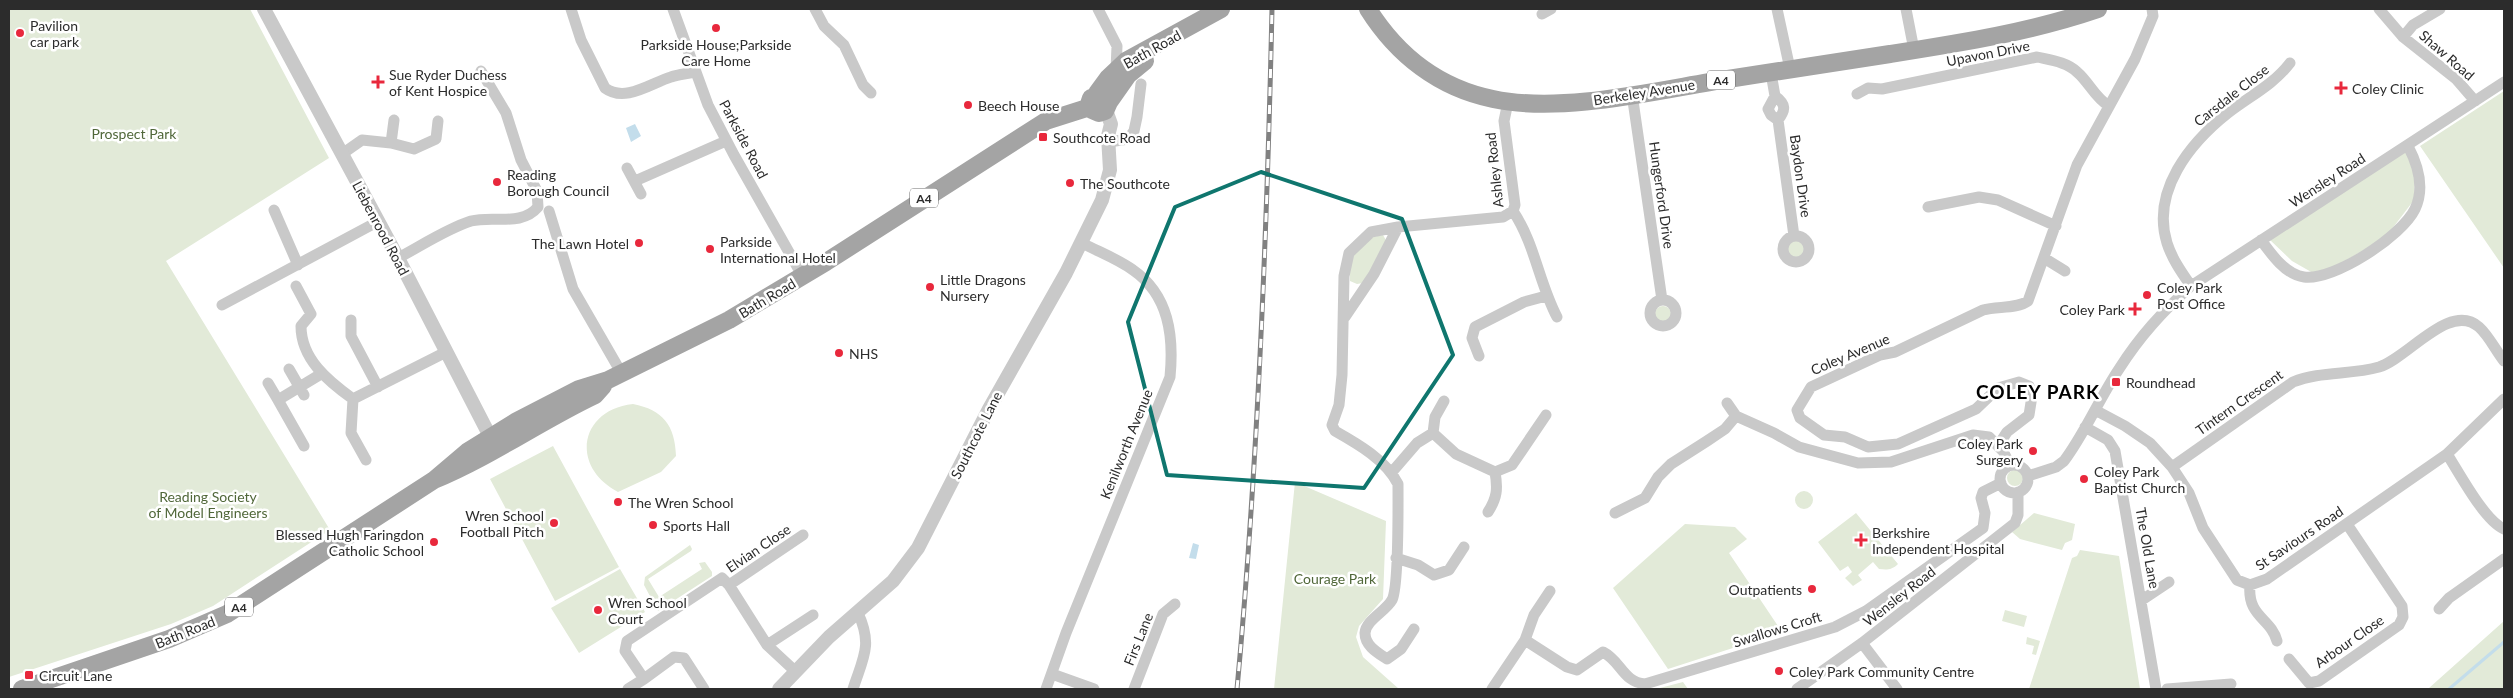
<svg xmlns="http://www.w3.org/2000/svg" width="2513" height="698" viewBox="0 0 2513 698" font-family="Lato,sans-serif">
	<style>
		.green { fill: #e2ead8 }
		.water { fill: #c3ddeb }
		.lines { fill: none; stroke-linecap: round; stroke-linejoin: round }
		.stream { stroke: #c3ddeb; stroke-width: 3 }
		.minor { stroke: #c9c9c9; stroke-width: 11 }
		.tertiary { stroke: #c9c9c9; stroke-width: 14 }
		.primary { stroke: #a4a4a4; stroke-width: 18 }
		.rail-casing { stroke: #818181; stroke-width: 5 }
		.rail { stroke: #fff; stroke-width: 3; stroke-dasharray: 9; stroke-linecap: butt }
		.marked { fill: none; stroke: #0f766e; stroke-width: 4; stroke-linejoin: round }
		.poi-dot { fill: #e8283c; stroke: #fff; stroke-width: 2 }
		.labels { text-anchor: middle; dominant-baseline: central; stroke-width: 5; stroke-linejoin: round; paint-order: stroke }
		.shield { fill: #fff; stroke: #6b6b6b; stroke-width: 1 }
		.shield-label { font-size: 12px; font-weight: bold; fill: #2c2c2c }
		.poi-label { font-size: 14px; fill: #2c2c2c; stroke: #fff; text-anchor: start }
		.street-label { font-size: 14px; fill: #2c2c2c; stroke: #fff }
		.park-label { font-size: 14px; fill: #506739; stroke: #fff }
		.district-label { font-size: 19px; font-weight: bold; letter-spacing: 1px; fill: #000; stroke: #fff }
	</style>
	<rect width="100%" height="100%" fill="#fff"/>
	<path class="green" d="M 9,9 L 250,9 L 329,158 L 166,261 L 330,530 L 213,606 L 171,624 L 9,677 Z
		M 2504,91 L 2504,268 L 2420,146 Z
		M 2405,151 L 2415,172 L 2414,200 L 2385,238 L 2334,267 L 2313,273 L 2292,261 L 2269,239 Z
		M 1383,235 L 1387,242 L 1363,283 L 1357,284 L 1350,281 L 1350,260 L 1367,238 Z
		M1788 249a8 8 0 1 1 16 0a8 8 0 1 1-16 0Z
		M1655 314a8 8 0 1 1 16 0a8 8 0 1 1-16 0Z
		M 633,404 C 663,410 675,425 676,456 L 661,472 L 618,492 C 570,467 579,410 633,404 Z
		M 553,446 L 619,567 L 555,601 L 490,479 Z
		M2007 478a8 8 0 1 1 16 0a8 8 0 1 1-16 0Z
		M 1295,482 L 1386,521 L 1383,599 L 1359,626 L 1356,637 L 1363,657 L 1399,689 L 1274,689 Z
		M1795 500a9 9 0 1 1 18 0a9 9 0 1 1-18 0Z
		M 1856,513 L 1898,564 C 1892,570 1887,570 1879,569 L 1873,562 L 1858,575 L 1862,580 L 1853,586 L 1845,578 L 1852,572 L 1848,566 L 1840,571 L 1818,542 Z
		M 2034,513 L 2075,524 L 2072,540 L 2065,543 L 2062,550 L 2020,539 L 2012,532 Z
		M 1685,524 L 1735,527 L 1747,539 L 1729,553 L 1782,632 L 1668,669 L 1613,588 Z
		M 690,545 L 692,549 L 691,551 L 648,579 L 659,597 L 702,569 L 699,563 L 705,562 L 712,572 L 712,576 L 658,611 L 644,585 L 645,577 Z
		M 2080,550 L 2119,556 L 2140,689 L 2029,689 L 2072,558 L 2077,556 Z
		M 620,569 L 645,612 L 579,653 L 551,608 Z
		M 2005,610 L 2027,616 L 2024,627 L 2002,621 Z
		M 2504,621 L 2504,689 L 2429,689 L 2429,688 Z
		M 2027,637 L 2040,641 L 2036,655 L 2032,654 L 2034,646 L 2026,644 Z
		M 1683,682 L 1688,689 L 1656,689 Z"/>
	<path class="water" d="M 635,124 L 641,136 L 631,142 L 626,128 Z
		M 1193,543 L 1199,545 L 1196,559 L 1189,558 Z"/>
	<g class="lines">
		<path class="stream" d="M 2449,689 L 2504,642"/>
		<path class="minor" d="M 571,9 L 581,40 L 605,88 C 625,103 651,83 671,77 C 679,74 687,74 695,72
			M 673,9 L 708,105 L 734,155 L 803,277
			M 815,9 L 824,26 L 844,45 L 863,85 L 871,93
			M 1098,9 L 1117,46 L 1116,70
			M 1777,9 L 1790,69
			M 1906,9 L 1914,50
			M 2379,9 L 2403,37 L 2456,79 L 2475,101
			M 1542,14 L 1551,9
			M 2403,37 L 2413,25 L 2440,9
			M 1771,73 L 1775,96 L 1768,109 L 1771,115 L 1778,120 L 1794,236
			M 1632,94 L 1662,300
			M 1857,94 L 1868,88 L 1882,89 L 2037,57 C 2050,60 2067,62 2077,72 C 2089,82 2095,98 2109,106
			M 1775,96 C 1786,104 1786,110 1778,120
			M 1508,102 L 1504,121 L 1515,205 L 1513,211
			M 1109,142 L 1128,139 L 1134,131 L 1137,117 L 1141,84
			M 391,143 L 394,120
			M 342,154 L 362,140 L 391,143 L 414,149 L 436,139 L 438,121
			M 627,168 L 641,194
			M 635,181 L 726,141
			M 1928,207 L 1979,197 L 1998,200 L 2056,226
			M 274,210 L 298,265
			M 549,211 L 573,289 L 622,374
			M 1513,211 C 1535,244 1539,283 1557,317
			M1783 249a13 13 0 1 1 26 0a13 13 0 1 1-26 0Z
			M 2261,240 C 2271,254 2286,275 2304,277 C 2334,281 2402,236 2415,209 C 2425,188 2418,165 2408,146
			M 398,258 C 421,246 446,229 471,221 C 494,215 521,227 538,207 L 537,191 L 521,160 L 506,113 L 481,71
			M 2044,258 L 2065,271
			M 296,286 L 311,314 L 301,326 C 301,359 328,381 353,399 L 446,352
			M 2191,286 C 2182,273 2172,259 2167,243 C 2151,191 2190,143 2228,113 C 2250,96 2273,85 2290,63
			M1650 313a13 13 0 1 1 26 0a13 13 0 1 1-26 0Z
			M 222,305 L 377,222
			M 1345,317 L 1374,274 L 1398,227
			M 351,320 L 351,336 L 378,387
			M 1479,356 L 1472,338 L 1475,327 L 1524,302 L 1546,296
			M 289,369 L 304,395
			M 268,383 L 278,400
			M 353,399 L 351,433 L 366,460
			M 1727,403 L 1736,416
			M 2095,410 L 2125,426 L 2150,443 L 2172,467 L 2189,493 L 2203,528 L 2237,580 L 2250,585 L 2267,579 L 2447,454 L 2504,399
			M 2085,427 L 2108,440 L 2115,451 L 2156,689
			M 1433,433 L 1435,417 L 1444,401
			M 304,446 L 278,400 L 321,374
			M 1998,446 L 2007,432 L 2029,415 L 2032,396 L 2029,386 L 2019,382 L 1998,388 L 1976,409 L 1898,444 L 1868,447 L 1845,437 L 1824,435 L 1800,418 L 1797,410 L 1811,387 L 1880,355 L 1895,352 L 1983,310 C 1997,306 2017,309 2028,301 L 2077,165 L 2135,59 L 2153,16 L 2152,9
			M 2447,454 C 2460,474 2484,520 2504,529
			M2000 479a14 14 0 1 1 28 0a14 14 0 1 1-28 0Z
			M 2172,467 L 2293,382 C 2320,371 2351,375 2379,367 C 2408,358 2450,301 2479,327 C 2489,336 2496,351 2504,361
			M 1392,472 L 1417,443 L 1433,433 L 1456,454 L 1495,472 L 1512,465 L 1546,415
			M 2028,476 L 2056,467 L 2064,461 C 2085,433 2099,399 2119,369 C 2140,336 2162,312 2191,286 L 2504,82
			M 1488,512 C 1497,498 1498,489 1495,472
			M 1615,513 L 1645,498 L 1658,477 L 1671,464 L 1707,441 L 1725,429 L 1736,416 L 1774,433 L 1799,447 L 1858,463 L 1891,462 L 1973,435 L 1989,437 L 2003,451 L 2010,465
			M 1396,558 L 1418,565 L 1434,575 L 1449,570 L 1464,547
			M 729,585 L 803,535
			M 2250,585 C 2247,617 2271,618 2277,641
			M 2142,600 L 2169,582
			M 2439,609 L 2449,598 L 2504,559
			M 1414,629 L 1401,649 L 1387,659 C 1378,653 1365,646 1365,633 C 1366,620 1385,612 1392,600 C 1399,587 1398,504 1398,484 C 1386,460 1358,444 1335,431 L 1332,425 L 1339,405 L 1342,375 L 1344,276 L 1349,253 L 1371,232 L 1398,227 L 1503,217 L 1513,211
			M 1525,640 L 1567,667 L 1577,670 L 1603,652 C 1621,661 1623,682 1645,684 L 1835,627 L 1866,611 L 1983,528 L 1985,513 L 1981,498 L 1983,492 L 2001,483
			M 1862,643 L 1897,689
			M 767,645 L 813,615
			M 2289,659 L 2309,683 L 2319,681 L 2399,625 L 2403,617 L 2402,606 L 2347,524
			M 1052,674 L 1094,689
			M 628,689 L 644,679
			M 704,689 L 684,658 L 674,657 L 644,679 L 625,651 L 627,641 L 722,578 L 729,585 L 767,645 L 795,671
			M 853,689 C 863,658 873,645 858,613
			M 1046,689 L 1066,633 L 1170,377 C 1174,336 1169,295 1133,270 C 1118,259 1099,252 1082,243
			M 1134,689 L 1163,614 L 1175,604
			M 1492,689 L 1525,640 L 1534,615 L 1550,591
			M 1797,689 L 1862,643 L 2015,523 L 2018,515 L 2018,492
			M 2167,689 L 2231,684"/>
		<path class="tertiary" d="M 264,9 L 398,258 L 495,446
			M 779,689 L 829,637 L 893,581 L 918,548 L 989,409 L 1066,273 L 1102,200 L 1110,170 L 1108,136 L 1111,124 L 1106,110"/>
		<path class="primary" d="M 1368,9 C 1397,55 1439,88 1493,99 C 1563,114 1658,90 1728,79 C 1782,71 1836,62 1890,54 C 1960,43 2031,32 2098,9
			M 1097,93 L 1108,78 L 1126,61 L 1221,9
			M 1091,98 L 1089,104 L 1092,110 L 1099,113 L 1105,111 L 1109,102 L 1128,75 L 1145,61
			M 434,480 L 467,452 L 517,421 L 579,389 L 608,380 L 729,320 L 826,262 L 1046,121 L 1090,107
			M 22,689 L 169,639 L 227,614 L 434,480 C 490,457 540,421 595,395 L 603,386"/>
		<g class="rail-casing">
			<path id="rail" d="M 1237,689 C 1258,463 1267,236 1272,9"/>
		</g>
		<use href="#rail" class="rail"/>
	</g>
	<path class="marked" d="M 1261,172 L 1402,219 L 1453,355 L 1364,488 L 1167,475 L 1128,322 L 1175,207 Z"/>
	<g class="poi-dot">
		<circle cx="716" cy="28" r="5"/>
		<circle cx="20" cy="33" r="5"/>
		<path d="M375.5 74.5h5v5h5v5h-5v5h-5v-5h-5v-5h5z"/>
		<path d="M2338.5 80.5h5v5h5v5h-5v5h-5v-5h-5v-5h5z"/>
		<circle cx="968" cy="105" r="5"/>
		<rect x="1038" y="132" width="10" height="10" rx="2.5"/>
		<circle cx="497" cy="182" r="5"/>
		<circle cx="1070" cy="183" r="5"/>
		<circle cx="639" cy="243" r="5"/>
		<circle cx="710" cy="249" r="5"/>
		<circle cx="930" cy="287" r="5"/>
		<circle cx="2147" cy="295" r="5"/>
		<path d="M2132.5 301.5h5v5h5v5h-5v5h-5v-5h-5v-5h5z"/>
		<circle cx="839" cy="353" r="5"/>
		<rect x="2111" y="377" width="10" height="10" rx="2.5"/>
		<circle cx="2033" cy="451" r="5"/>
		<circle cx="2084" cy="479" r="5"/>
		<circle cx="618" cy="502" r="5"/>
		<circle cx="554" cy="523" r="5"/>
		<circle cx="653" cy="525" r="5"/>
		<path d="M1858.5 532.5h5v5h5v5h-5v5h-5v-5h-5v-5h5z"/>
		<circle cx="434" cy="542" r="5"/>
		<circle cx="1812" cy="589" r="5"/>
		<circle cx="598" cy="610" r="5"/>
		<circle cx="1779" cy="671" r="5"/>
		<rect x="24" y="670" width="10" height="10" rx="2.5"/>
	</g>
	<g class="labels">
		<g class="shield">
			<rect x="1707" y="70.5" width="28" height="19" rx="4"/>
			<rect x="910" y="188.5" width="28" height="19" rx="4"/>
			<rect x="225" y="597.5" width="28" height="19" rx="4"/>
		</g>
		<g class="shield-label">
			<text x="1721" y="80">A4</text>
			<text x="924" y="198">A4</text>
			<text x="239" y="607">A4</text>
		</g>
		<g class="poi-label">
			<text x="30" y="25">Pavilion<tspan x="30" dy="16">car park</tspan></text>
			<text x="716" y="44" text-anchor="middle">Parkside House;Parkside<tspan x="716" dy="16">Care Home</tspan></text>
			<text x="389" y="74">Sue Ryder Duchess<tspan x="389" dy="16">of Kent Hospice</tspan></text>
			<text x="2352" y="88">Coley Clinic</text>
			<text x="978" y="105">Beech House</text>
			<text x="1053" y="137">Southcote Road</text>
			<text x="507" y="174">Reading<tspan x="507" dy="16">Borough Council</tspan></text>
			<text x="1080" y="183">The Southcote</text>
			<text x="720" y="241">Parkside<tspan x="720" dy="16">International Hotel</tspan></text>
			<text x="629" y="243" text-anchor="end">The Lawn Hotel</text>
			<text x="940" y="279">Little Dragons<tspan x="940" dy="16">Nursery</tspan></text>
			<text x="2157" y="287">Coley Park<tspan x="2157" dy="16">Post Office</tspan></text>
			<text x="2125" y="309" text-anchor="end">Coley Park</text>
			<text x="849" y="353">NHS</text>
			<text x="2126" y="382">Roundhead</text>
			<text x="2023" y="443" text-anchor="end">Coley Park<tspan x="2023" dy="16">Surgery</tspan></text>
			<text x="2094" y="471">Coley Park<tspan x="2094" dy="16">Baptist Church</tspan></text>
			<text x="628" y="502">The Wren School</text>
			<text x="544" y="515" text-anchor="end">Wren School<tspan x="544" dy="16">Football Pitch</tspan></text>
			<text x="663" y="525">Sports Hall</text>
			<text x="1872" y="532">Berkshire<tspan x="1872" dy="16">Independent Hospital</tspan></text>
			<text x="424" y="534" text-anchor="end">Blessed Hugh Faringdon<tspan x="424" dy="16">Catholic School</tspan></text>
			<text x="1802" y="589" text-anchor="end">Outpatients</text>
			<text x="608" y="602">Wren School<tspan x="608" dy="16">Court</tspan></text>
			<text x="1789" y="671">Coley Park Community Centre</text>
			<text x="39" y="675">Circuit Lane</text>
		</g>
		<g class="street-label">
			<text transform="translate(1152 49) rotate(-29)">Bath Road</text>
			<text transform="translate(1988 53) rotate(-11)">Upavon Drive</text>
			<text transform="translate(2447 55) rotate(41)">Shaw Road</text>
			<text transform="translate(1644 92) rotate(-9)">Berkeley Avenue</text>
			<text transform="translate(2231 95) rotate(-38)">Carsdale Close</text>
			<text transform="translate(744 139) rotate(62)">Parkside Road</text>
			<text transform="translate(1494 170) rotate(-96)">Ashley Road</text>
			<text transform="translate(1801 176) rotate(82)">Baydon Drive</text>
			<text transform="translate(2327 180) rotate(-33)">Wensley Road</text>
			<text transform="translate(1662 195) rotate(82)">Hungerford Drive</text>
			<text transform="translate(381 228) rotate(62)">Liebenrood Road</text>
			<text transform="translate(767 298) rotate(-31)">Bath Road</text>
			<text transform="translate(1850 354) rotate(-23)">Coley Avenue</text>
			<text transform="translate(2239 402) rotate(-35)">Tintern Crescent</text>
			<text transform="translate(976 435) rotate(-63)">Southcote Lane</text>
			<text transform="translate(1126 444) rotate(-68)">Kenilworth Avenue</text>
			<text transform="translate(2299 538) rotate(-34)">St Saviours Road</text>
			<text transform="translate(758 548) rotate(-34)">Elvian Close</text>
			<text transform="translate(2148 548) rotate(80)">The Old Lane</text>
			<text transform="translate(1899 596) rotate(-38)">Wensley Road</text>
			<text transform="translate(1777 629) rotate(-17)">Swallows Croft</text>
			<text transform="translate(185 632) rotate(-22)">Bath Road</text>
			<text transform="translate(1138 639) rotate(-68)">Firs Lane</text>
			<text transform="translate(2349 641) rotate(-35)">Arbour Close</text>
		</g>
		<g class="park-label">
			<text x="134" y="133">Prospect Park</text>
			<text x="208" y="496">Reading Society<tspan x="208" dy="16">of Model Engineers</tspan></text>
			<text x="1335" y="578">Courage Park</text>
		</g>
		<g class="district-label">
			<text x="2038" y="391">COLEY PARK</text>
		</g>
	</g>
	<rect width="2513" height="698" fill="none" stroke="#2c2c2c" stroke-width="20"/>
</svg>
